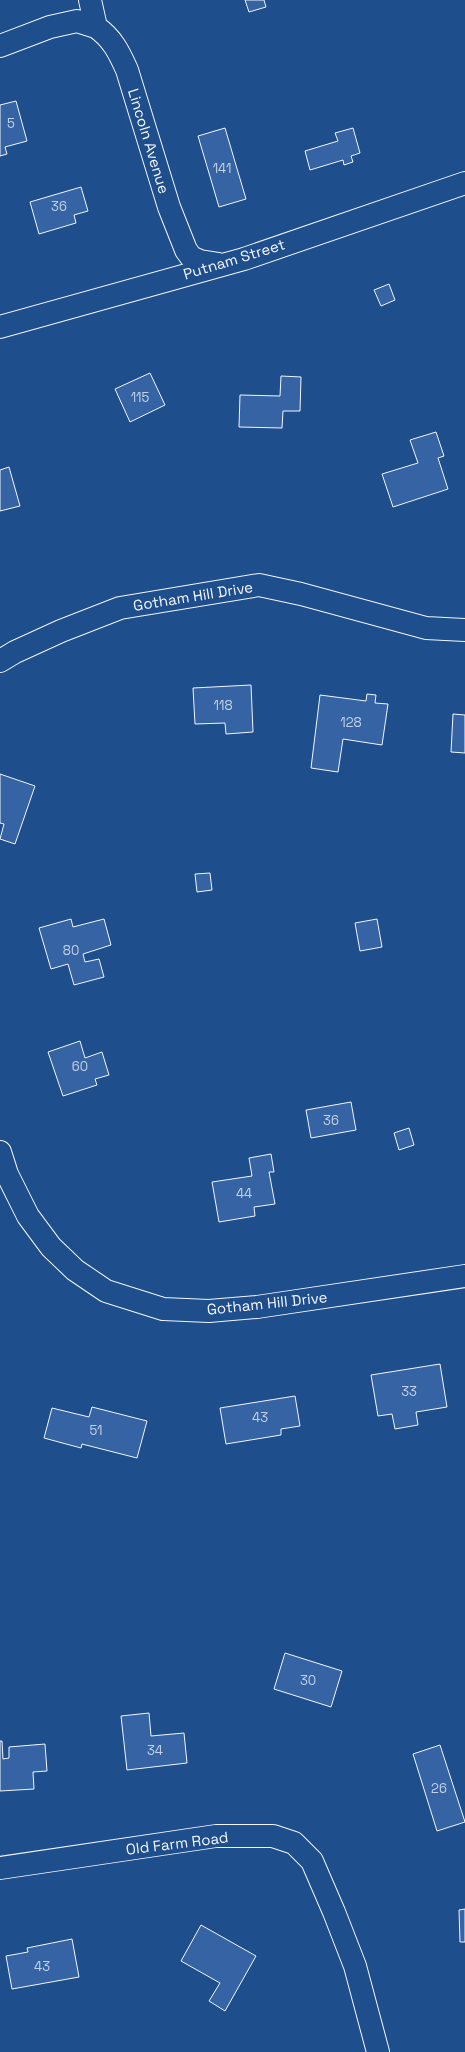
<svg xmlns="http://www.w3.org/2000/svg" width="465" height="2052" viewBox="0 0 465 2052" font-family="'Space Grotesk',sans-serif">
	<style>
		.building { fill: #3563a3; stroke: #f2f6ff }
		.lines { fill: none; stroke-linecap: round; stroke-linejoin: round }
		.street-casing { stroke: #f2f6ff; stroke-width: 24 }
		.street { stroke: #1f4e8c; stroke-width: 22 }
		.labels { text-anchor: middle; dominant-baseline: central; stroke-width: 3; stroke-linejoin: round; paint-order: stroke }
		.number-label { font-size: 13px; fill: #c3d1e8 }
		.street-label { font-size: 15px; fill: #f2f6ff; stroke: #1f4e8c }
	</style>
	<rect width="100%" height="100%" fill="#1f4e8c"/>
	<path class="building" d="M 245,0 L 264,0 L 266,7 L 249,12 Z
		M 16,101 L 27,141 L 5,147 L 7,154 L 0,156 L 0,105 Z
		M 225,128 L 246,199 L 219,207 L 198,136 Z
		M 353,128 L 360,153 L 351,156 L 353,162 L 344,165 L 343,160 L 310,170 L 305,151 L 338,141 L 335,133 Z
		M 81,187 L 88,211 L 74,215 L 76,223 L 39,234 L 30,202 Z
		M 389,284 L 395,300 L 381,306 L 374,290 Z
		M 150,373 L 165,405 L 130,422 L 115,389 Z
		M 281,376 L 301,377 L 300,411 L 283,411 L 282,428 L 239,427 L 240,395 L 280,396 Z
		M 436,432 L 444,456 L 438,458 L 448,489 L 393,507 L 382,474 L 418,463 L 410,440 Z
		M 9,467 L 20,506 L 0,511 L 0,470 Z
		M 251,685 L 253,732 L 226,734 L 225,723 L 195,724 L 193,688 Z
		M 367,694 L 376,695 L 375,703 L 388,704 L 382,745 L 343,739 L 338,772 L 311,768 L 320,695 L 366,701 Z
		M 453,714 L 465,715 L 465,753 L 451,752 Z
		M 0,774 L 35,786 L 15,844 L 0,839 L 4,824 L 0,823 Z
		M 210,873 L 212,890 L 197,892 L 195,874 Z
		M 71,919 L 73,927 L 104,919 L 111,945 L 83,954 L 85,962 L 99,959 L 104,977 L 74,985 L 68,964 L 51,969 L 39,928 Z
		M 377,919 L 382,947 L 360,951 L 355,923 Z
		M 80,1041 L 85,1058 L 102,1052 L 109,1075 L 95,1079 L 97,1085 L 63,1096 L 48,1052 Z
		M 351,1102 L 356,1130 L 311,1138 L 306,1110 Z
		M 409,1128 L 414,1145 L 399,1150 L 394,1133 Z
		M 271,1154 L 274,1172 L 269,1172 L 275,1204 L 254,1207 L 255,1216 L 219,1222 L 212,1182 L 252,1176 L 249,1158 Z
		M 440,1364 L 447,1407 L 416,1412 L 418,1425 L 395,1429 L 392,1414 L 378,1416 L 371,1375 Z
		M 295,1396 L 300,1426 L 281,1429 L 281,1435 L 226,1444 L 220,1408 Z
		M 92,1407 L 147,1421 L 137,1458 L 82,1444 L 81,1448 L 44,1438 L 52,1408 L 89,1417 Z
		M 285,1653 L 342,1671 L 331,1707 L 274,1689 Z
		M 149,1713 L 151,1736 L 184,1733 L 187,1763 L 127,1770 L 121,1716 Z
		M 0,1741 L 2,1741 L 3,1759 L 9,1758 L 9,1747 L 45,1744 L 47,1771 L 33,1772 L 34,1789 L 0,1791 Z
		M 440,1745 L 465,1822 L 437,1831 L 413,1754 Z
		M 465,1909 L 465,1942 L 460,1942 L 459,1910 Z
		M 201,1925 L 256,1956 L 225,2011 L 209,2001 L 220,1983 L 181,1961 Z
		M 72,1939 L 79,1977 L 12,1989 L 6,1956 L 28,1952 L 27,1948 Z"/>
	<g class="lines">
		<g class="street-casing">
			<path id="street" d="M 90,0 L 96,27 C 112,38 119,52 127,70 L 169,207 L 186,250 L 191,257 L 200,261 L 219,264
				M 0,46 L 50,27 L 77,21 L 96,27
				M 0,327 L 244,259 L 465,183
				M 0,661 L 15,652 L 61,631 L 120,608 L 259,585 L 301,594 L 426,628 L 465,630
				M 0,1152 L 7,1174 L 28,1216 L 51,1247 L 75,1270 L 106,1291 L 163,1309 L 209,1311 L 257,1307 L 465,1276
				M 0,1868 L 216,1836 L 273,1836 L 294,1843 L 312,1861 L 334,1912 L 355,1966 L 378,2052"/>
		</g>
		<use href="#street" class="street"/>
	</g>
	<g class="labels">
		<g class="number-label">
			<text x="11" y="123">5</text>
			<text x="222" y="168">141</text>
			<text x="59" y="206">36</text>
			<text x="140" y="397">115</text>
			<text x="223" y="705">118</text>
			<text x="351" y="722">128</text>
			<text x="71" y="950">80</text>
			<text x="80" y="1066">60</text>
			<text x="331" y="1120">36</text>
			<text x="244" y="1193">44</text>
			<text x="409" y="1391">33</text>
			<text x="260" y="1417">43</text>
			<text x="96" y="1430">51</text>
			<text x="308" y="1680">30</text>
			<text x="155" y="1750">34</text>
			<text x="439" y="1788">26</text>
			<text x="42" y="1966">43</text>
		</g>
		<g class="street-label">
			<text transform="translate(149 141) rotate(73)">Lincoln Avenue</text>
			<text transform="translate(234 259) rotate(-17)">Putnam Street</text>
			<text transform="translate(193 596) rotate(-9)">Gotham Hill Drive</text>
			<text transform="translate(267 1303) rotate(-6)">Gotham Hill Drive</text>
			<text transform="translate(177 1843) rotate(-7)">Old Farm Road</text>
		</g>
	</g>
</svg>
